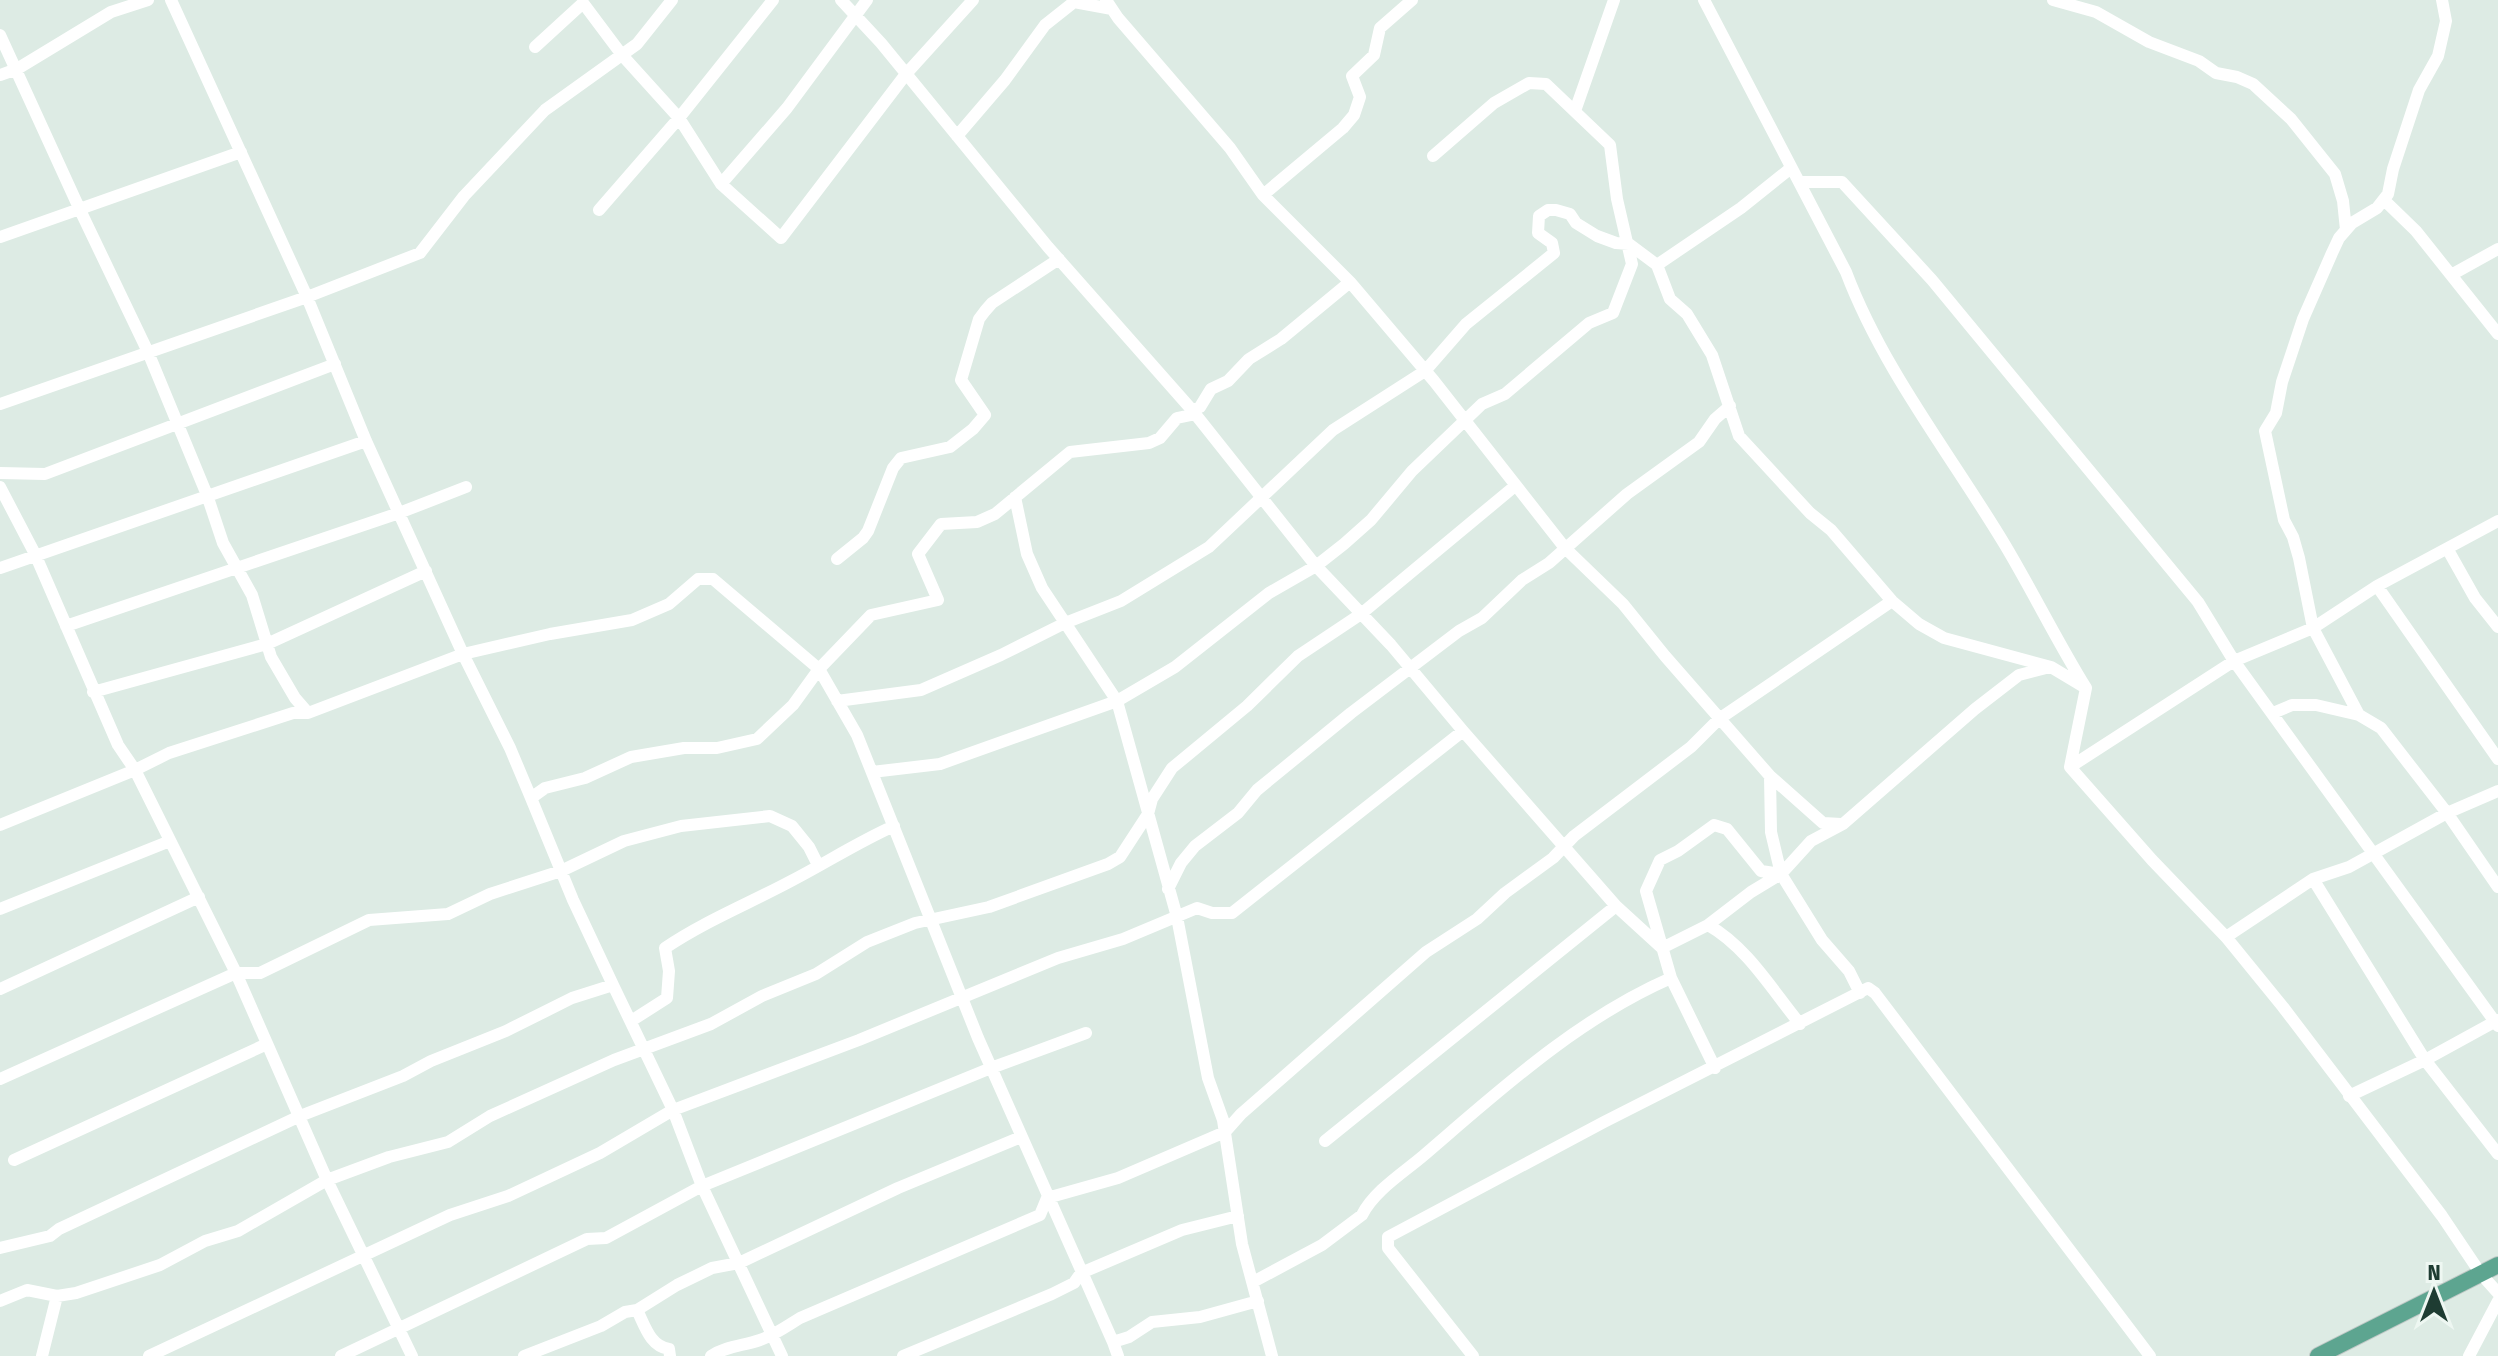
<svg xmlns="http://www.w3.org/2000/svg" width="2498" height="1356" viewBox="0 0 2498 1356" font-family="'Fira Sans Condensed',sans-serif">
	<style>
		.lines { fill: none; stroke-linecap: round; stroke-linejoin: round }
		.major-casing { stroke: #c0c8c6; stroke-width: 18 }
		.minor { stroke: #fff; stroke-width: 12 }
		.major { stroke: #5da590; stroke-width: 16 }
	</style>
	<rect width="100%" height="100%" fill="#ddebe4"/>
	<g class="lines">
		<g class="major-casing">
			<path id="major" d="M 2318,1356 L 2498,1265"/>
		</g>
		<path class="minor" d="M 171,0 L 307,297 L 366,441 L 463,654 L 550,634 L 632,620 L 669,604 L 698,579 L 713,579 L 819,669 L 857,735 L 978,1038 L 1113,1342
			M 841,0 L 881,43 L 1048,247 L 1192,410 L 1316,566 L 1391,645 L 1463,731 L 1616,906 L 1662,948 L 1708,925 C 1747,947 1772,990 1800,1024
			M 1106,0 L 1118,18 L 1230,148 L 1263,195
			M 1704,0 L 1846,272 C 1883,370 1951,455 2005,545 C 2033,592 2057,641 2086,688 L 2070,767 L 2152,860 L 2226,937 L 2283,1007 L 2442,1216 L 2481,1274 L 2498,1293
			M 2053,0 L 2096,12 L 2149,42 L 2199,61 L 2216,73 L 2237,77 L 2253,84 L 2291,119 L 2335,174 L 2343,201 L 2346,230
			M 0,35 L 80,210 L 148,352 L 207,495 L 223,543 L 252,595 L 271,657 L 295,698 L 308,713
			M 535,47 L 583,3 L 622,55 L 679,118 L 721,184 L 781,238 L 906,74 L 973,0
			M 0,75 L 17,69 L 111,12 L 148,0
			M 1575,111 L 1614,0
			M 957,136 L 1005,80 L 1045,25 L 1074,2 L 1112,9
			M 1799,182 L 1842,182 L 1932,280 L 2198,602 L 2234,661 L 2498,1026
			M 721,184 L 787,108 L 867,0
			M 2384,200 L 2416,231 L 2498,334
			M 599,210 L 679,118 L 773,0
			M 0,237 L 241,152
			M 1657,265 L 1741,208 L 1791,168
			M 2451,275 L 2498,249
			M 1350,282 L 1434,381 L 1565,548 L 1623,604 L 1665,656 L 1770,776 L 1771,832 L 1781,874 L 1822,940 L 1849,971 L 1860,993
			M 0,404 L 307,297 L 420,253 L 464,196 L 545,110 L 637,44 L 672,0
			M 1192,410 L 1200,407 L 1211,389 L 1228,381 L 1249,359 L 1281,339 L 1350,282 L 1263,195 L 1343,128 L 1354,115 L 1360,97 L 1352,76 L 1374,55 L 1380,28 L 1412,0
			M 0,473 L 45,474 L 335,364
			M 0,487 L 35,554 L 118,745 L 135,770 L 236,973 L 327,1180 L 412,1356
			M 1015,497 L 1027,554 L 1042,588 L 1117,701 L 1177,917 L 1208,1078 L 1223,1120 L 1242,1244 L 1272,1356
			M 2448,550 L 2475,598 L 2498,627
			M 837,559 L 863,538 L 868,531 L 893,468 L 901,458 L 950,447 L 973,429 L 985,415 L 961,380 L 979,319 L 985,311 L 992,303 L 1059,259
			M 0,568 L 366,441
			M 2377,586 L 2498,759
			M 66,626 L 399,513 L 466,487
			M 93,692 L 267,644 L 426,571
			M 837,701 L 921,690 L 1001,655 L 1065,623 L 1121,601 L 1209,547 L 1333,430 L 1425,371 L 1466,324 L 1554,253 L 1552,243 L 1538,233 L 1539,216 L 1548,210 L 1556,210 L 1570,214 L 1576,223 L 1597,236 L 1616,243 L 1629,244 L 1657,265 L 1670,299 L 1687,314 L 1712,355 L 1739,436 L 1810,513 L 1831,530 L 1892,601 L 1919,624 L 1944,638 L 2051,667 L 2086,688
			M 2273,713 L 2292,705 L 2316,705 L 2359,715 L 2381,728 L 2447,813 L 2498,887
			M 2359,715 L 2313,628 L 2299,558 L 2293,537 L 2284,520 L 2265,431 L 2276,413 L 2282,382 L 2303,319 L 2332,253 L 2339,238 L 2352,223 L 2377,208 L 2388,194 L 2393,169 L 2419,90 L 2438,56 L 2446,21 L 2442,0
			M 2070,767 L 2234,661 L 2313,628 L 2377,586 L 2498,521
			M 872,772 L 940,764 L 1117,701 L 1175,667 L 1269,593 L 1316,566 L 1344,544 L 1371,520 L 1412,471 L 1482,404 L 1505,394 L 1589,323 L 1613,313 L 1632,264 L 1617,199 L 1610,145 L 1546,84 L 1529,83 L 1494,103 L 1433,156
			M 1770,776 L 1823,823 L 1841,824
			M 531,798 L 573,900 L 613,985
			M 0,825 L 135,770 L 169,753 L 293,713 L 308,713 L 463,654 L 510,748 L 531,798 L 545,788 L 585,778 L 631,757 L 684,748 L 717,748 L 757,739 L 793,705 L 819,669 L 871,615 L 938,600 L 918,554 L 941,524 L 977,522 L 995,514 L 1070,452 L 1149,443 L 1160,438 L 1177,418 L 1196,414
			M 2313,879 L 2425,1060 L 2498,1154
			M 1168,889 L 1181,863 L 1195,846 L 1238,813 L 1257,790 L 1351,713 L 1459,631 L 1482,618 L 1522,580 L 1549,563 L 1627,494 L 1699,442 L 1715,419 L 1730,406
			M 0,909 L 170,841
			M 1708,925 L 1751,892 L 1781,874 L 1811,841 L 1843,824 L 1975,709 L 2019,675 L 2050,667
			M 2226,937 L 2313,879 L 2349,867 L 2447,813 L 2498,791
			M 0,989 L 199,897
			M 631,1021 L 667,998 L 669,971 L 665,948 C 705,921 748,904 791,881 C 826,863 858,842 894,826
			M 1715,1068 L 1671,978 L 1646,891 L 1660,860 L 1678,851 L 1714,825 L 1727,829 L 1761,871 L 1781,874
			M 0,1079 L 236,973 L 260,973 L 369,920 L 448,914 L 490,894 L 561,871 L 624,841 L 681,826 L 770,816 L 792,826 L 809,847 L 818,865
			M 2349,1096 L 2425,1060 L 2498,1020
			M 1325,1141 L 1616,906
			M 14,1160 L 267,1044
			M 0,1248 L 50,1236 L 59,1229 L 300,1116 L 403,1076 L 431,1061 L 506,1031 L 572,998 L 613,985 L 673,1110 L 702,1186 L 782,1356
			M 1253,1282 L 1322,1245 L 1362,1215 C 1374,1191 1403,1173 1423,1156 C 1500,1090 1577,1019 1671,978
			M 0,1301 L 27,1290 L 57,1296 L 76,1293 L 160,1265 L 205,1241 L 238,1231 L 327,1180 L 389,1157 L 448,1142 L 490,1116 L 614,1060 L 711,1024 L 762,996 L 816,974 L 867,942 L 915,923 L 989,907 L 1108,864 L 1120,857 L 1148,814 L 1152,799 L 1172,768 L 1247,706 L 1298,656 L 1361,614 L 1515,486
			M 637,1310 C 645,1326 650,1346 669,1349 L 670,1356
			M 42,1356 L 57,1296
			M 149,1356 L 450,1215 L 508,1196 L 600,1153 L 673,1110 L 859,1040 L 1058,958 L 1123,939 L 1197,908 L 1212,913 L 1232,913 L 1463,731
			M 341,1356 L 587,1239 L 606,1238 L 702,1186 L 991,1068 L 1086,1033
			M 524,1356 L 601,1326 L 625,1312 L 637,1310 L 677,1285 L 712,1268 L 739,1263 L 898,1188 L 1021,1137
			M 711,1356 C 726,1346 743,1346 760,1340 C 775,1335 787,1326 800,1318 L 1040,1215 L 1047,1198 L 1118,1178 L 1225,1132 L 1241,1114 L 1426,952 L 1477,919 L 1505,893 L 1553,858 L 1574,836 L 1691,747 L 1719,719 L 1892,601
			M 903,1356 L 1052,1294 L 1074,1283 L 1081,1273 L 1182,1230 L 1238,1216
			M 1118,1356 L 1113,1342 L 1129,1337 L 1152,1322 L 1200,1317 L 1258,1301
			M 1473,1356 L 1388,1248 L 1388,1237 L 1604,1122 L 1868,988 L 1875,993 L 2150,1356
			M 2469,1356 L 2498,1301"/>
		<use href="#major" class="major"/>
	</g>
	<g transform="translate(2434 1292)" stroke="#eef7f2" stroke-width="6" paint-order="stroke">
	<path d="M0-6L14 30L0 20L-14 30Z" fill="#1e3c32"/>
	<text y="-12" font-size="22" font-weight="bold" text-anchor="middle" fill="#1e3c32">N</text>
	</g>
</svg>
